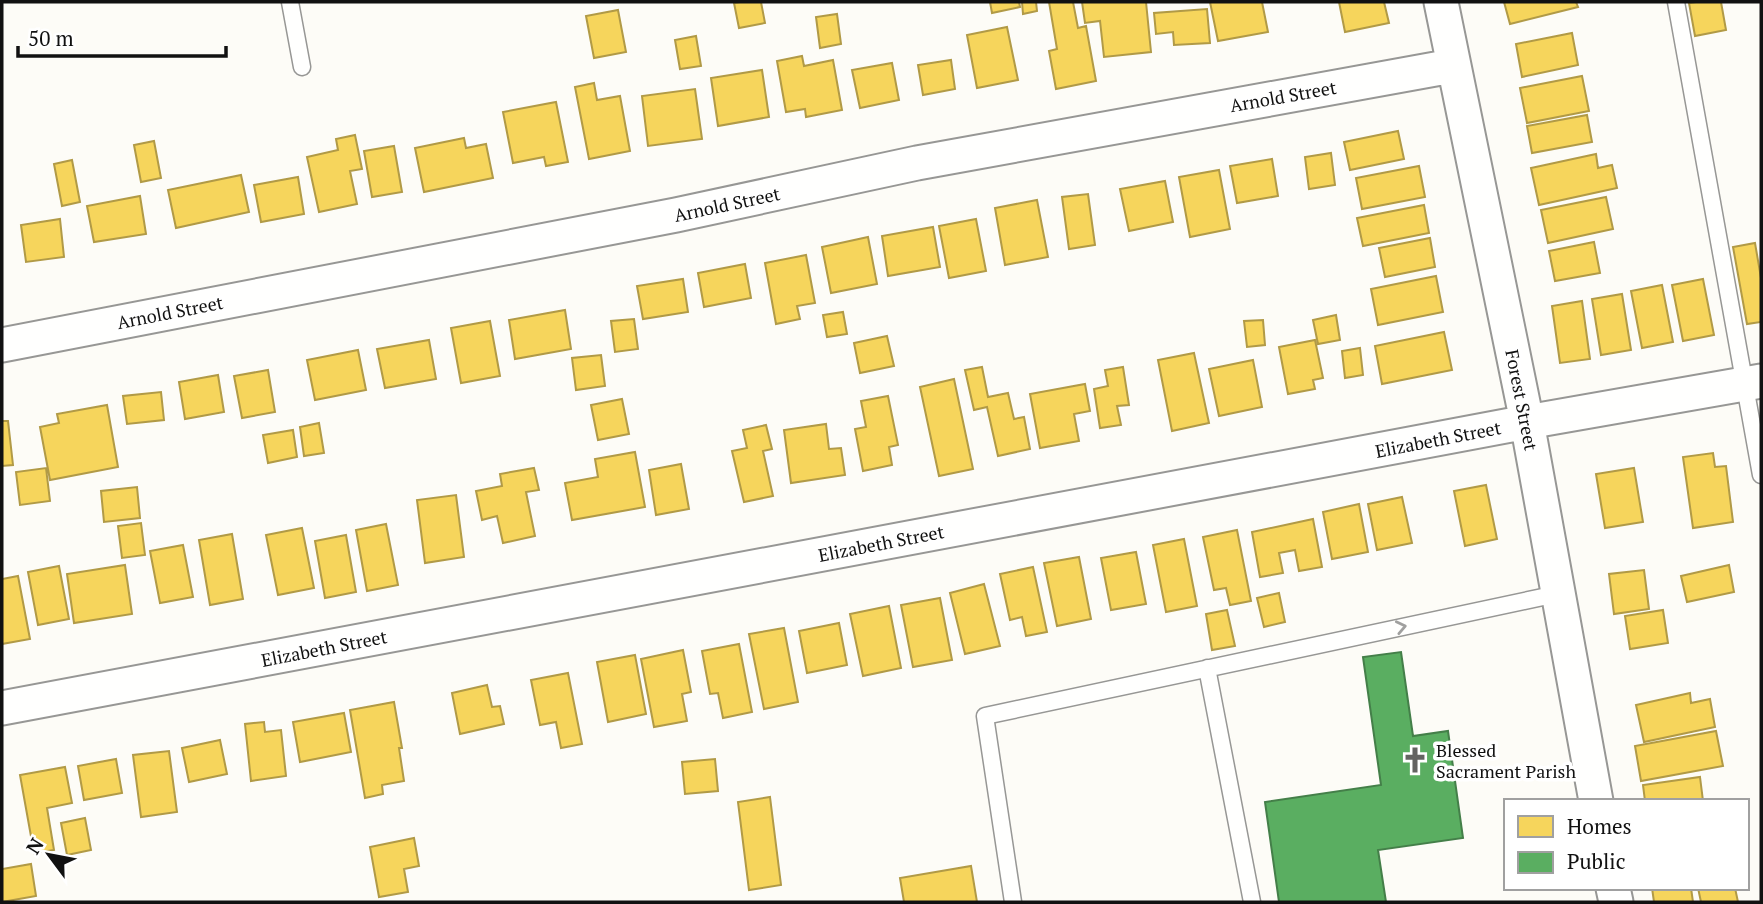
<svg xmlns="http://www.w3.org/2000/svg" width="1763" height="904" viewBox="0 0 1763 904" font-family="'PT Serif',serif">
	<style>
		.homes { fill: #f6d55c; stroke: #b19a46; stroke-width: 2 }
		.public { fill: #5aae61; stroke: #447f49; stroke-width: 2 }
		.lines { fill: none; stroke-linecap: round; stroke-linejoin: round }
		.service-casing { stroke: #979795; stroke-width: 19 }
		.minor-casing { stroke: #979795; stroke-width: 37 }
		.service { stroke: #fffffe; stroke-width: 16 }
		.minor { stroke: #fffffe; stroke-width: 33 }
		.oneway { stroke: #a0a09f }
		.labels { text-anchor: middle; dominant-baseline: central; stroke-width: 7; stroke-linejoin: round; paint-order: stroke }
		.street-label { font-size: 18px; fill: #111; stroke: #fff }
		.poi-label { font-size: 18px; fill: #111; stroke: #fff; text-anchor: start }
	</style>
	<rect width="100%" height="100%" fill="#fdfcf7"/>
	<path class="homes" d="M 740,2 L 761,2 L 765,23 L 739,28 L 734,3 Z
		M 990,2 L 1019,2 L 1020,7 L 992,13 Z
		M 1022,2 L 1036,2 L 1037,11 L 1023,14 Z
		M 1049,2 L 1073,2 L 1078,28 L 1086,26 L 1096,81 L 1056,89 L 1049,51 L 1057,49 Z
		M 1082,2 L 1146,2 L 1151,52 L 1104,57 L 1100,21 L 1085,23 Z
		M 1210,2 L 1262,2 L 1268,32 L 1218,41 Z
		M 1339,2 L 1384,2 L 1389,23 L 1345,32 Z
		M 1504,2 L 1576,2 L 1578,7 L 1510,24 Z
		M 1696,2 L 1721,2 L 1726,30 L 1695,36 L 1689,3 Z
		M 1207,9 L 1210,43 L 1174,45 L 1173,32 L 1156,34 L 1154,13 Z
		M 618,10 L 626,52 L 594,58 L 586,16 Z
		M 837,14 L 841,44 L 820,48 L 816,17 Z
		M 1007,27 L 1018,80 L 977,88 L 967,35 Z
		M 1572,33 L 1578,65 L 1522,77 L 1516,44 Z
		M 696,36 L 701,66 L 680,69 L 675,40 Z
		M 802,56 L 804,66 L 833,60 L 842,110 L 806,117 L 805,109 L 786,112 L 777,61 Z
		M 951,60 L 955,89 L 923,95 L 918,65 Z
		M 892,63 L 899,100 L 860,108 L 852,70 Z
		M 762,70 L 769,117 L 718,126 L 711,78 Z
		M 1582,76 L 1589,111 L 1527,123 L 1520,88 Z
		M 594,83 L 597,100 L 620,96 L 630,151 L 589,159 L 575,87 Z
		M 695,89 L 702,139 L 648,146 L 642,96 Z
		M 556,102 L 568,162 L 546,166 L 544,157 L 513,163 L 503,112 Z
		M 1587,115 L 1592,142 L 1532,153 L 1527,126 Z
		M 1398,131 L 1404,159 L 1350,170 L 1344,142 Z
		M 355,135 L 362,169 L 350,171 L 357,204 L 319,212 L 307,157 L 338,150 L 336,139 Z
		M 464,138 L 466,148 L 486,144 L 493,178 L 424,192 L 415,148 Z
		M 154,141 L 161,178 L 141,182 L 134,145 Z
		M 394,146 L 402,192 L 372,197 L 364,151 Z
		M 1331,153 L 1335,185 L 1309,189 L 1305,157 Z
		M 1596,154 L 1598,168 L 1612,165 L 1617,188 L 1539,205 L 1531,168 Z
		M 1272,159 L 1278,196 L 1237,203 L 1230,166 Z
		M 72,160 L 80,202 L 62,206 L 54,164 Z
		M 1419,166 L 1425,197 L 1362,209 L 1356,178 Z
		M 1219,170 L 1230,229 L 1190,237 L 1179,177 Z
		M 241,175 L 249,212 L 176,228 L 168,190 Z
		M 298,177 L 304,214 L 261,222 L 254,185 Z
		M 1165,181 L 1173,222 L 1129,231 L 1120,189 Z
		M 1088,194 L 1095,245 L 1069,249 L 1062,197 Z
		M 140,196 L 146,234 L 94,242 L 87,206 Z
		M 1606,197 L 1613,229 L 1548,243 L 1541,210 Z
		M 1037,200 L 1048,257 L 1005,265 L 995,208 Z
		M 1424,205 L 1429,233 L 1363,246 L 1357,218 Z
		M 60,219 L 64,257 L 26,262 L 21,225 Z
		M 976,219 L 986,271 L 949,278 L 939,226 Z
		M 933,227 L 940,267 L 888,276 L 882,236 Z
		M 868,237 L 877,284 L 831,293 L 822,247 Z
		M 1430,238 L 1435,267 L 1385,277 L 1379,248 Z
		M 1594,242 L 1600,273 L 1555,281 L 1549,251 Z
		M 1755,243 L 1761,278 L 1761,322 L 1747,324 L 1733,247 Z
		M 806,255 L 815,303 L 797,306 L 800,319 L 776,324 L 765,263 Z
		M 745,264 L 751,298 L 704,307 L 698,273 Z
		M 1436,276 L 1443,312 L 1378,325 L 1371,289 Z
		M 683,279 L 688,312 L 643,319 L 637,286 Z
		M 1703,279 L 1714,335 L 1683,341 L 1672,285 Z
		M 1662,285 L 1673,342 L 1642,348 L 1631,291 Z
		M 1622,294 L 1631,350 L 1601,355 L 1592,299 Z
		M 1582,301 L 1590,359 L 1560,363 L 1552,306 Z
		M 565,310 L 571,349 L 515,359 L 509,320 Z
		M 843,312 L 847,334 L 827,337 L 823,315 Z
		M 1336,315 L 1340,340 L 1318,344 L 1313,320 Z
		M 634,319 L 638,349 L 615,352 L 611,321 Z
		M 1263,320 L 1265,345 L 1247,347 L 1244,321 Z
		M 490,321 L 500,376 L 461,383 L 451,328 Z
		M 1444,332 L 1452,370 L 1382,384 L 1375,346 Z
		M 887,336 L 894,366 L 860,373 L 854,343 Z
		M 429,340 L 436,379 L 385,388 L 377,349 Z
		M 1315,340 L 1323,378 L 1313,380 L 1315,389 L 1288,394 L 1279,347 Z
		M 1360,348 L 1363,375 L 1345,378 L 1342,351 Z
		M 358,350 L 366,390 L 315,400 L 307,360 Z
		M 1194,353 L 1209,423 L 1172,431 L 1158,360 Z
		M 601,355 L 605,386 L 576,390 L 572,358 Z
		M 1253,360 L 1262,407 L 1219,416 L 1209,369 Z
		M 982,367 L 988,397 L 1008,393 L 1014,419 L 1024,417 L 1030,449 L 998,456 L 987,407 L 974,410 L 965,370 Z
		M 1123,367 L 1129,405 L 1117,406 L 1121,425 L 1100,428 L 1094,389 L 1108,386 L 1105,370 Z
		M 268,370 L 275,412 L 242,418 L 234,376 Z
		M 218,375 L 224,412 L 185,419 L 179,382 Z
		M 954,379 L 973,469 L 939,476 L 920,387 Z
		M 1085,384 L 1090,411 L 1074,414 L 1079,441 L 1040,448 L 1030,394 Z
		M 161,392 L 164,420 L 127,424 L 123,396 Z
		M 888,396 L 898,445 L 889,447 L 892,465 L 863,471 L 855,429 L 866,427 L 861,401 Z
		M 622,399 L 629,434 L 598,440 L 591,405 Z
		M 107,405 L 118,467 L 50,480 L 40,427 L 59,423 L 57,414 Z
		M 2,421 L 8,421 L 13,465 L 2,466 Z
		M 319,423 L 324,453 L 304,456 L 300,427 Z
		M 826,424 L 829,449 L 841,448 L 845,475 L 791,483 L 784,430 Z
		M 766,425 L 772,449 L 763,451 L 773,496 L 744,502 L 732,451 L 747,448 L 743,430 Z
		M 293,430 L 297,457 L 268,463 L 263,435 Z
		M 635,452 L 645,507 L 572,520 L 565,483 L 598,477 L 595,459 Z
		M 1713,453 L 1715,467 L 1726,466 L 1733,522 L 1693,528 L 1683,457 Z
		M 681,464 L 689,509 L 656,515 L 649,470 Z
		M 46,468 L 50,501 L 20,505 L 16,472 Z
		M 534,468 L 539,490 L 526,492 L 535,536 L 503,543 L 497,516 L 482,520 L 476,491 L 502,486 L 500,474 Z
		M 1634,468 L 1643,522 L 1605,528 L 1596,474 Z
		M 1486,485 L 1497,539 L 1465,546 L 1454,491 Z
		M 137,487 L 140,518 L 104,522 L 101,491 Z
		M 456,495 L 464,557 L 425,563 L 417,500 Z
		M 1402,497 L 1412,543 L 1377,550 L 1368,504 Z
		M 1359,504 L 1368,552 L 1332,559 L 1323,512 Z
		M 1313,519 L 1322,567 L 1299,571 L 1295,550 L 1279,553 L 1283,573 L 1260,577 L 1252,532 Z
		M 141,523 L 145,555 L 122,558 L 118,526 Z
		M 386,524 L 398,585 L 367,591 L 356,530 Z
		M 302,528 L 314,588 L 278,595 L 266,535 Z
		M 1237,530 L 1251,601 L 1230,605 L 1226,588 L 1214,590 L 1203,537 Z
		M 232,534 L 243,599 L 210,605 L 199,540 Z
		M 346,535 L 356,592 L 325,598 L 315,541 Z
		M 1184,539 L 1197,606 L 1166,612 L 1153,545 Z
		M 183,545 L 193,597 L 160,603 L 150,551 Z
		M 1136,552 L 1146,604 L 1111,610 L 1101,558 Z
		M 1079,557 L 1091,619 L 1057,626 L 1044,563 Z
		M 125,565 L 132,614 L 74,623 L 67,574 Z
		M 1729,565 L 1734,592 L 1687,602 L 1681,576 Z
		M 59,566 L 69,619 L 38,625 L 28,572 Z
		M 1033,567 L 1047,632 L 1026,636 L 1022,617 L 1010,620 L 1000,574 Z
		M 1644,570 L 1649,609 L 1614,614 L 1609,574 Z
		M 18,576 L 30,639 L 2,644 L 2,579 Z
		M 984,584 L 1000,646 L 965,654 L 950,593 Z
		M 1279,593 L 1285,622 L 1264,627 L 1257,598 Z
		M 940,598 L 952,660 L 913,667 L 901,605 Z
		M 889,606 L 901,668 L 863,676 L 850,614 Z
		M 1227,610 L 1235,646 L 1212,650 L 1206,614 Z
		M 1663,610 L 1668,643 L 1630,649 L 1625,616 Z
		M 839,623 L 847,665 L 807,673 L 799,631 Z
		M 784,628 L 798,702 L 764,709 L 749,634 Z
		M 739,644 L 752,712 L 723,718 L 718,693 L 710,694 L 702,651 Z
		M 683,650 L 691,692 L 682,694 L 687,721 L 654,727 L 641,659 Z
		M 635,655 L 646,714 L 608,722 L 597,662 Z
		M 568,673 L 582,744 L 561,748 L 556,722 L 540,725 L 531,680 Z
		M 487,685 L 492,707 L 500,706 L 504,724 L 460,734 L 452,693 Z
		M 1690,693 L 1691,703 L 1710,699 L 1715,727 L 1644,742 L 1636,705 Z
		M 394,702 L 402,748 L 399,748 L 404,781 L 382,785 L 383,794 L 365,798 L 350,710 Z
		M 344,713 L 351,752 L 300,762 L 293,722 Z
		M 264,722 L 265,732 L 281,730 L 286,776 L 251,781 L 245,724 Z
		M 1716,731 L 1723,766 L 1641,781 L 1635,746 Z
		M 220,740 L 227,774 L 189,782 L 182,748 Z
		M 169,751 L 177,812 L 141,817 L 133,755 Z
		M 116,759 L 122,793 L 84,800 L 78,766 Z
		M 715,759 L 718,791 L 685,794 L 682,762 Z
		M 65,767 L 72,803 L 47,808 L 54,850 L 34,853 L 20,775 Z
		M 1700,777 L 1703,801 L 1645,801 L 1643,785 Z
		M 770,797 L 781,885 L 749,890 L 738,802 Z
		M 85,818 L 91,850 L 67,855 L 61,823 Z
		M 414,838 L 419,866 L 404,869 L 408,892 L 379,897 L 370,847 Z
		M 31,864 L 36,896 L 2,902 L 2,869 Z
		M 971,866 L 977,902 L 904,902 L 900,878 Z
		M 1652,888 L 1691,888 L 1693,902 L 1654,902 Z
		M 1698,888 L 1735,888 L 1738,902 L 1701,902 Z"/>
	<path class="public" d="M 1401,652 L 1413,736 L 1448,731 L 1463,838 L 1378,850 L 1386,902 L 1279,902 L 1265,802 L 1381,785 L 1363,657 Z"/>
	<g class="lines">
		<g class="service-casing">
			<path id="service" d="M 290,2 L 302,67
				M 1676,2 L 1761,475
				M 1207,668 L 1252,902
				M 1013,902 L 985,716 L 1557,594"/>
		</g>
		<g class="minor-casing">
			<path id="minor" d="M 1441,2 L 1527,422 L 1596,801
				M 2,345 L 676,215 L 917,163 L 1452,66
				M 2,708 L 1527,422 L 1761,381
				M 1613,888 L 1616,902"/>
		</g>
		<use href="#service" class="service"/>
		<use href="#minor" class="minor"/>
	</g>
	<defs><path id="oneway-chevron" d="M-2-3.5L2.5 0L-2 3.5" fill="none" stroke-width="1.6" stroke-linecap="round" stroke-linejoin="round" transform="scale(1.75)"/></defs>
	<use class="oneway" href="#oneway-chevron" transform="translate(1401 627) rotate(-12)"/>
	<defs>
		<g id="church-bare" transform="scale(2.1)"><path d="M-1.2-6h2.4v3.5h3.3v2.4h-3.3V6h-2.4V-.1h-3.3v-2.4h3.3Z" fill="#646362" stroke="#fff" stroke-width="2.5" paint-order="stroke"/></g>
	</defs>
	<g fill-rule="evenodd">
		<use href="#church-bare" x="1415" y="760"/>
	</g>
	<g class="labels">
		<g class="street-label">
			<text transform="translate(1283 96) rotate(-10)">Arnold Street</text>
			<text transform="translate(727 204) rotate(-12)">Arnold Street</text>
			<text transform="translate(170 312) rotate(-11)">Arnold Street</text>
			<text transform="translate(1522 400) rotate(79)">Forest Street</text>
			<text transform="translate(1438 439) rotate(-11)">Elizabeth Street</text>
			<text transform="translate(881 543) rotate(-11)">Elizabeth Street</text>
			<text transform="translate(324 648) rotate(-11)">Elizabeth Street</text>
		</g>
		<g class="poi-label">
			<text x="1436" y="750">Blessed<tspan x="1436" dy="21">Sacrament Parish</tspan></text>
		</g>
	</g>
	<rect width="1763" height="904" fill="none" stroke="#111111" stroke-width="7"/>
	<rect x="1504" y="799" width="245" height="91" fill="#ffffff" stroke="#a0a0a0" stroke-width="2"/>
	<rect x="1518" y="816" width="35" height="21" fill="#f6d55c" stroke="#a0a0a0" stroke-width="2"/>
	<text x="1567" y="834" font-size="21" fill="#111111">Homes</text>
	<rect x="1518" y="852" width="35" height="21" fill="#5aae61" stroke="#a0a0a0" stroke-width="2"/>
	<text x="1567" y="869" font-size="21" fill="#111111">Public</text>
	<g transform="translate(49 855) rotate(302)" stroke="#ffffff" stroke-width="5" paint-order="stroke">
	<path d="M0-5L12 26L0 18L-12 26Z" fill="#111111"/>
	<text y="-10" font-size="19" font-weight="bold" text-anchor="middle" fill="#111111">N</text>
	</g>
	<path d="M18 46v10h208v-10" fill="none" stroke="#111111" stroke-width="3.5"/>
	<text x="28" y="46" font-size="21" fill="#111111" stroke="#ffffff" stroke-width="5" paint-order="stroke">50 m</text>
</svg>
